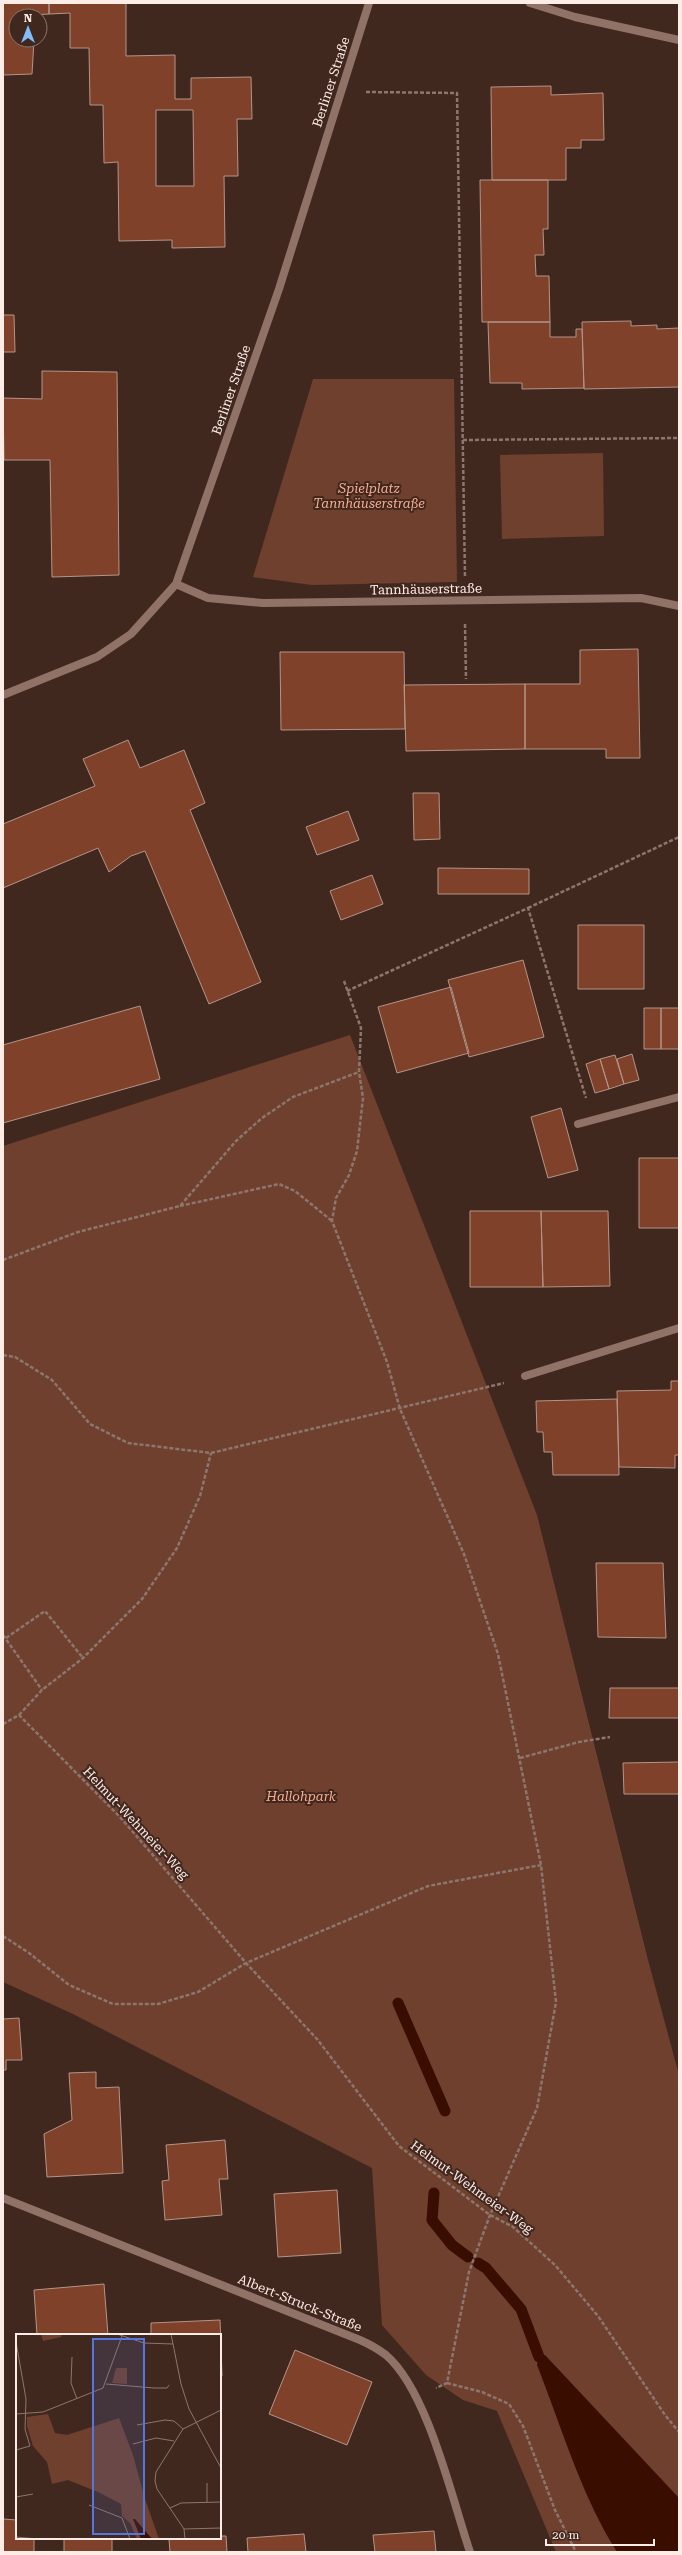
<svg xmlns="http://www.w3.org/2000/svg" width="682" height="2555" viewBox="0 0 682 2555" font-family="'Roboto Serif',serif">
	<style>
		.green { fill: #6f402e }
		.water { fill: #390d00 }
		.lines { fill: none; stroke-linecap: round; stroke-linejoin: round }
		.stream { stroke: #390d00; stroke-width: 11 }
		.building { fill: #7f4129; stroke: #b49589; fill-rule: evenodd }
		.path { stroke: #8c766e; stroke-width: 2.5; stroke-dasharray: 4 2; stroke-linecap: butt }
		.minor { stroke: #917267; stroke-width: 8 }
		.tertiary { stroke: #917267; stroke-width: 8 }
		.labels { text-anchor: middle; dominant-baseline: central; stroke-width: 4; stroke-linejoin: round; paint-order: stroke }
		.street-label { font-size: 13px; fill: #feece6; stroke: #41281f }
		.park-label { font-size: 13px; font-style: italic; fill: #f9ac90; stroke: #41281f }
		.inset-road { fill: none; stroke: #8d766f; stroke-width: 1 }
		.view { fill: #5576dc; fill-opacity: 0.15; stroke: #5576dc; stroke-width: 2 }
		.inset-edge { fill: none; stroke: #feece6; stroke-width: 2 }
	</style>
	<rect width="100%" height="100%" fill="#41281f"/>
	<path class="green" d="M 313,379 L 454,379 L 457,582 L 312,585 L 253,577 Z
		M 603,453 L 604,536 L 502,539 L 500,455 Z
		M 350,1035 L 537,1515 L 648,1960 L 679,2075 L 679,2552 L 556,2552 L 497,2411 L 463,2400 L 426,2375 L 382,2325 L 372,2168 L 73,2014 L 3,1982 L 3,1146 Z"/>
	<path class="water" d="M 545,2355 L 679,2498 L 679,2552 L 617,2552 C 581,2495 562,2428 537,2365 L 539,2357 Z"/>
	<g class="lines">
		<path class="stream" d="M 398,2003 L 445,2111
			M 434,2193 L 432,2220 L 452,2245 L 468,2257
			M 478,2263 L 486,2268 L 521,2309 L 539,2357"/>
	</g>
	<path class="building" d="M 3,3 L 49,3 L 49,14 L 16,16 L 16,40 L 34,40 L 32,74 L 3,75 Z
		M 49,3 L 126,3 L 126,56 L 175,55 L 175,99 L 191,99 L 191,78 L 251,77 L 252,119 L 237,119 L 238,176 L 224,176 L 225,247 L 172,248 L 172,240 L 119,241 L 118,162 L 104,163 L 103,105 L 90,105 L 89,48 L 70,48 L 70,13 L 49,14 ZM 156,110 L 193,110 L 194,186 L 156,186 Z
		M 551,86 L 551,95 L 603,93 L 604,140 L 581,140 L 581,148 L 566,148 L 566,180 L 492,180 L 491,87 Z
		M 480,180 L 548,180 L 548,229 L 543,229 L 544,255 L 535,255 L 536,276 L 549,276 L 550,322 L 482,322 Z
		M 3,315 L 14,315 L 15,352 L 3,352 Z
		M 631,321 L 631,326 L 657,325 L 657,329 L 679,328 L 679,387 L 584,389 L 582,322 Z
		M 488,322 L 550,322 L 550,337 L 576,337 L 576,329 L 582,329 L 584,388 L 522,389 L 522,383 L 490,383 Z
		M 42,371 L 117,372 L 119,575 L 52,577 L 50,460 L 4,460 L 3,398 L 42,399 Z
		M 638,649 L 640,758 L 606,758 L 606,749 L 525,749 L 525,684 L 580,684 L 580,650 Z
		M 280,652 L 404,652 L 405,729 L 281,730 Z
		M 525,684 L 525,749 L 406,751 L 404,685 Z
		M 128,740 L 140,768 L 184,750 L 205,803 L 190,810 L 261,982 L 209,1004 L 145,851 L 131,856 L 109,872 L 98,848 L 3,888 L 3,824 L 95,786 L 83,759 Z
		M 413,793 L 439,793 L 440,839 L 414,840 Z
		M 348,811 L 359,840 L 317,855 L 306,827 Z
		M 438,868 L 529,869 L 529,894 L 438,894 Z
		M 372,875 L 383,904 L 341,920 L 330,891 Z
		M 578,925 L 644,925 L 644,989 L 578,989 Z
		M 523,960 L 544,1037 L 469,1057 L 448,980 Z
		M 451,987 L 469,1053 L 397,1073 L 378,1007 Z
		M 140,1006 L 160,1079 L 3,1123 L 3,1045 Z
		M 644,1008 L 661,1008 L 661,1049 L 644,1049 Z
		M 661,1008 L 679,1008 L 679,1049 L 661,1049 Z
		M 632,1054 L 639,1080 L 624,1084 L 617,1059 Z
		M 615,1055 L 624,1084 L 609,1089 L 600,1059 Z
		M 600,1059 L 609,1089 L 595,1093 L 586,1064 Z
		M 561,1108 L 578,1170 L 548,1178 L 531,1117 Z
		M 639,1158 L 679,1158 L 679,1228 L 639,1228 Z
		M 470,1211 L 541,1211 L 543,1287 L 470,1287 Z
		M 541,1211 L 608,1211 L 610,1286 L 543,1287 Z
		M 671,1381 L 679,1381 L 679,1455 L 675,1455 L 675,1468 L 619,1467 L 617,1391 L 671,1390 Z
		M 617,1399 L 619,1475 L 553,1475 L 552,1452 L 544,1452 L 543,1432 L 537,1432 L 536,1401 Z
		M 596,1563 L 663,1563 L 666,1638 L 598,1637 Z
		M 610,1688 L 679,1688 L 679,1718 L 609,1718 Z
		M 679,1762 L 679,1794 L 624,1794 L 623,1763 Z
		M 19,2018 L 22,2060 L 6,2060 L 6,2070 L 3,2070 L 3,2019 Z
		M 96,2072 L 96,2088 L 119,2087 L 123,2173 L 47,2177 L 44,2134 L 72,2120 L 69,2073 Z
		M 225,2140 L 228,2179 L 219,2179 L 222,2215 L 165,2220 L 162,2181 L 169,2180 L 166,2145 Z
		M 337,2190 L 341,2253 L 278,2257 L 274,2194 Z
		M 104,2284 L 108,2335 L 37,2335 L 34,2290 Z
		M 220,2320 L 222,2376 L 220,2376 L 220,2335 L 151,2335 L 151,2323 Z
		M 295,2350 L 372,2382 L 347,2445 L 269,2414 Z
		M 3,2519 L 17,2520 L 17,2538 L 34,2538 L 34,2552 L 3,2552 Z
		M 434,2531 L 436,2552 L 375,2552 L 373,2535 Z
		M 304,2534 L 306,2552 L 248,2552 L 247,2538 Z
		M 220,2536 L 226,2536 L 227,2552 L 170,2552 L 169,2539 Z
		M 64,2538 L 112,2538 L 112,2552 L 64,2552 Z"/>
	<g class="lines">
		<path class="path" d="M 366,92 L 457,93 L 465,577
			M 463,440 L 679,438
			M 465,624 L 466,679
			M 528,908 L 679,837
			M 344,981 L 361,1028 L 359,1072 L 363,1098 L 357,1151 L 349,1175 L 336,1198 L 332,1221 L 387,1362 L 400,1409 L 464,1554 L 498,1654 L 541,1865 L 556,2002 L 537,2108 L 490,2215 L 469,2272 L 447,2383 L 436,2388
			M 347,991 L 528,908 L 586,1098
			M 180,1206 L 279,1184 L 295,1191 L 332,1221
			M 3,1260 L 78,1232 L 180,1206 L 236,1141 L 262,1118 L 293,1097 L 359,1072
			M 3,1355 L 15,1357 L 52,1380 L 90,1424 L 128,1443 L 211,1453 L 504,1383
			M 3,1635 L 42,1690
			M 6,1638 L 45,1611 L 83,1658
			M 19,1715 L 42,1690 L 83,1658 L 142,1599 L 177,1548 L 200,1496 L 211,1453
			M 3,1724 L 19,1715 L 120,1817 L 246,1963 L 317,2039 L 399,2146 L 490,2215 L 513,2227 L 555,2265 L 598,2316 L 665,2415 L 679,2432
			M 520,1758 L 579,1742 L 610,1737
			M 3,1936 L 29,1953 L 69,1985 L 113,2004 L 158,2004 L 198,1992 L 246,1963 L 428,1886 L 541,1865
			M 447,2383 L 482,2392 L 509,2404 L 523,2426 L 555,2510 L 576,2552"/>
		<path class="minor" d="M 176,584 L 208,598 L 263,603 L 641,598 L 679,606
			M 3,695 L 97,657 L 131,634 L 176,584 L 279,289 L 369,3
			M 578,1124 L 679,1097
			M 525,1376 L 679,1328
			M 3,2198 L 360,2340 C 369,2344 378,2349 386,2355 C 428,2391 452,2499 470,2552"/>
		<path class="tertiary" d="M 530,3 L 575,17 L 679,40"/>
	</g>
	<g class="labels">
		<g class="street-label">
			<text transform="translate(331 82) rotate(-72)">Berliner Straße</text>
			<text transform="translate(231 390) rotate(-71)">Berliner Straße</text>
			<text transform="translate(426 589) rotate(-1)">Tannhäuserstraße</text>
			<text transform="translate(136 1823) rotate(47)">Helmut-Wehmeier-Weg</text>
			<text transform="translate(472 2187) rotate(36)">Helmut-Wehmeier-Weg</text>
			<text transform="translate(300 2303) rotate(22)">Albert-Struck-Straße</text>
		</g>
		<g class="park-label">
			<text x="369" y="488">Spielplatz<tspan x="369" dy="15">Tannhäuserstraße</tspan></text>
			<text x="301" y="1796">Hallohpark</text>
		</g>
	</g>
	<g transform="translate(16 2334)">
		<rect width="205" height="205" fill="#41281f"/>
		<path d="M 25,0 L 46,0 L 45,3 L 27,7 ZM 100,34 L 111,34 L 111,50 L 96,49 ZM 32,80 L 39,99 L 51,101 L 103,84 L 117,121 L 129,165 L 143,205 L 121,205 L 114,189 L 106,182 L 105,170 L 82,158 L 52,146 L 36,150 L 31,128 L 17,112 L 11,92 L 11,83 Z" fill="#6f402e"/>
		<path d="M 117,185 L 119,185 L 136,205 L 125,205 Z" fill="#390d00"/>
		<path class="inset-road" d="M 101,0 L 128,9 L 157,10M 155,0 L 165,50 L 173,75 L 205,134M 0,8 L 10,65 L 9,95 L 14,112 L 0,116M 56,23 L 55,49 L 61,65M 90,50 L 138,54 L 151,54 L 153,51M 0,80 L 27,78 L 87,54 L 106,2M 121,91 L 149,86 L 158,87 L 167,95M 117,110 L 140,104 L 158,107M 191,149 L 191,168M 0,163 L 17,160M 73,171 L 106,184 L 114,205M 154,174 L 165,169 L 205,168M 168,195 L 205,194M 0,203 L 21,205M 169,205 L 168,195 L 141,155 L 139,147 L 140,138 L 167,95 L 205,76"/>
		<path class="view" d="M 77,5 L 128,5 L 128,200 L 77,200 Z"/>
		<rect width="205" height="205" class="inset-edge"/>
	</g>
	<rect width="682" height="2555" fill="none" stroke="#feece6" stroke-width="8"/>
	<g transform="translate(28 28)"><circle r="19" fill="#41281f" stroke="#8d766f"/>
	<path d="M0-3L7 15L0 10L-7 15Z" fill="#82bcfa"/>
	<text y="-6" font-size="11" font-weight="bold" text-anchor="middle" fill="#feece6">N</text>
	</g>
	<path d="M546 2539v6h108v-6" fill="none" stroke="#feece6" stroke-width="2"/>
	<text x="552" y="2539" font-size="12" fill="#feece6" stroke="#41281f" stroke-width="3" paint-order="stroke">20 m</text>
</svg>
